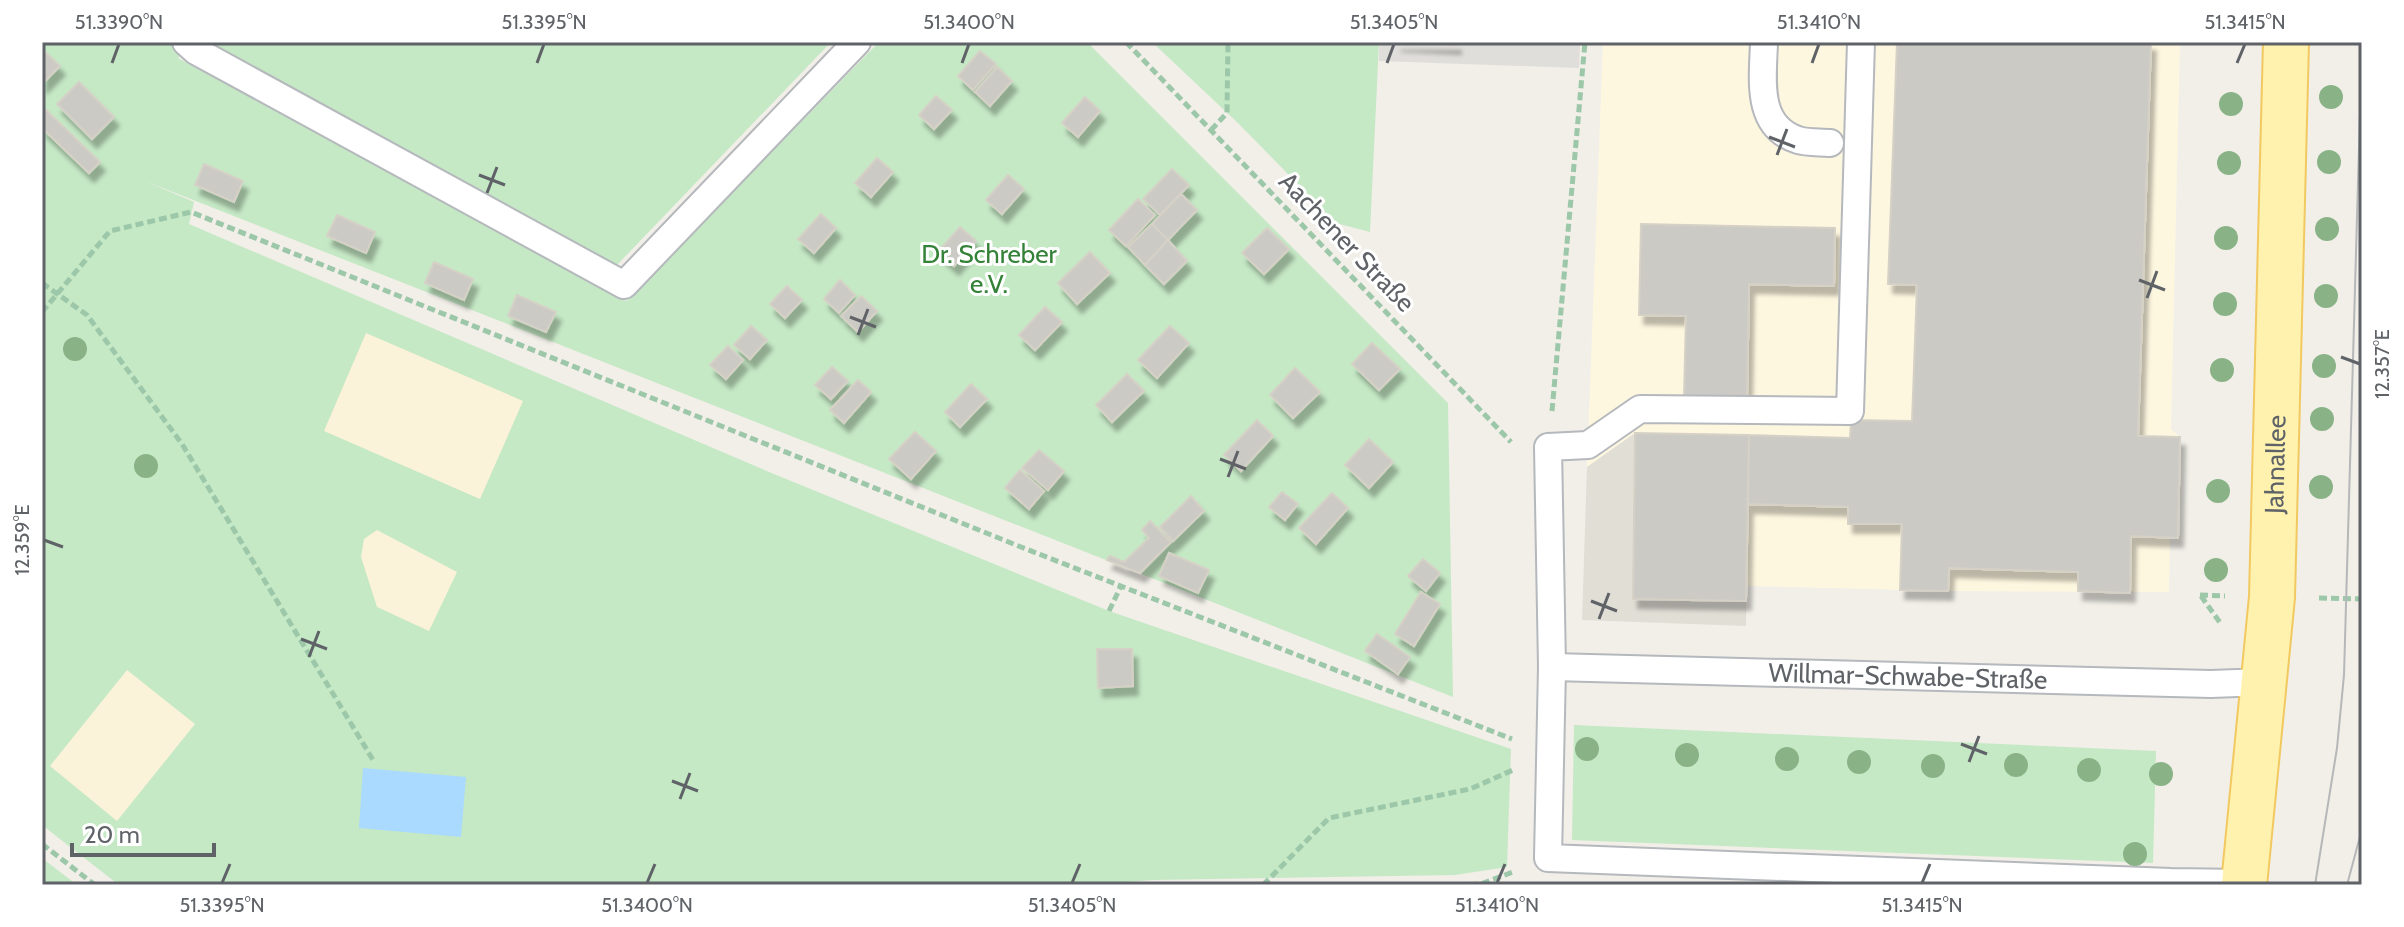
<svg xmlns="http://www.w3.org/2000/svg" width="2404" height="927" viewBox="0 0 2404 927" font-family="Cabin,sans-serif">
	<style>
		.commercial { fill: #fef7e0 }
		.industrial { fill: #e0deda }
		.education { fill: #e1ded6 }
		.green { fill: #c5e8c5 }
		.sand { fill: #fbf3d9 }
		.water { fill: #aadaff }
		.building { fill: #cccac5; stroke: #d6d1c6; stroke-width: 2; filter: url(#shadow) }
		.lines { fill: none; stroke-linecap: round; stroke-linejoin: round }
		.lane-casing { stroke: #b5b8bc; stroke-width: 30 }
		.primary-casing { stroke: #f2c960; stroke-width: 48 }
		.path { stroke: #9cc7a9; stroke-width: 5; stroke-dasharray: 8 4; stroke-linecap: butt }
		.lane { stroke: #fff; stroke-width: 26 }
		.primary { stroke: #fff2af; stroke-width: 44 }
		.tram { stroke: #b6b7b8; stroke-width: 2 }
		.tree { fill: #89b387 }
		.ticks { fill: none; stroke: #5f6368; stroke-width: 3 }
		.labels { text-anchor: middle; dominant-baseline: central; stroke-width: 6; stroke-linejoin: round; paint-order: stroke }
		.street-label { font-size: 26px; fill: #5f6368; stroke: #fff }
		.park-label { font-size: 26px; fill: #348238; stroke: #fff }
		.neatline { fill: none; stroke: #5f6368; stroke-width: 3 }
		.ticks-label { font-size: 20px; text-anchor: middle; fill: #5f6368 }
	</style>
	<defs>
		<filter id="shadow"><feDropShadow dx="5" dy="9" stdDeviation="2" flood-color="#0004"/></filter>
	</defs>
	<rect width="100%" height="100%" fill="#f1efe8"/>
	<path class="commercial" d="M 1603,42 L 2180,42 L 2171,429 L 2180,437 L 2178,538 L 2170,538 L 2169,592 L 1948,591 L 1746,586 L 1635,433 L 1587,467 Z"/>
	<path class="industrial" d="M 1379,42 L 1580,42 L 1579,68 L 1379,61 Z"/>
	<path class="education" d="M 1635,433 L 1749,435 L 1746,626 L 1582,620 L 1587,467 Z"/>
	<path class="green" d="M 42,42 L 191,42 L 178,58 L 626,301 L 879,42 L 1087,42 L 1448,403 L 1453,697 L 145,181 L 194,202 L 189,224 L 769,472 L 1109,611 L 1511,749 L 1507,867 L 1455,875 L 1152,880 L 1085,885 L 119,885 L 42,825 Z
		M 218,42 L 831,42 L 617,265 L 210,50 Z
		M 1152,42 L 1379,42 L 1370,232 L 1336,223 L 1239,124 Z
		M 1574,725 L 2156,751 L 2153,863 L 1572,840 Z
		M 42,858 L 77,885 L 42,885 Z"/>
	<path class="sand" d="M 366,333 L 523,401 L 480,499 L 324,431 Z
		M 377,530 L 457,572 L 429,631 L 377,607 L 361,557 L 364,539 Z
		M 127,670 L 195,724 L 117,821 L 50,766 Z"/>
	<path class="water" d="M 363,768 L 466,777 L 461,837 L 359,828 Z"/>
	<path class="building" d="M 1396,42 L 1456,42 L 1456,45 Z
		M 1897,42 L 2151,42 L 2138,436 L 2180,437 L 2178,538 L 2131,536 L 2130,593 L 2078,591 L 2078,572 L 1949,568 L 1948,591 L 1900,590 L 1902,524 L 1848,524 L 1848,507 L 1748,504 L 1749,435 L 1850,438 L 1851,420 L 1912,421 L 1917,285 L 1888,284 Z
		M 42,49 L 60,66 L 42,84 Z
		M 980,51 L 996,64 L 973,90 L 958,76 Z
		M 997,67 L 1012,81 L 990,106 L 975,92 Z
		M 79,82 L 114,117 L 92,139 L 57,104 Z
		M 936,96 L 952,110 L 934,129 L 919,115 Z
		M 1085,97 L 1100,111 L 1078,137 L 1062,123 Z
		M 42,106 L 100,162 L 89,173 L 42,128 Z
		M 877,158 L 893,172 L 871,197 L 855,183 Z
		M 204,164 L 243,181 L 234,202 L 195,185 Z
		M 1172,169 L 1189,185 L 1160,215 L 1143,199 Z
		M 1008,175 L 1024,189 L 1002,214 L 986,200 Z
		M 1181,194 L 1197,210 L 1168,240 L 1152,224 Z
		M 1138,199 L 1155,215 L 1126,246 L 1109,230 Z
		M 821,214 L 836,228 L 814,253 L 798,239 Z
		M 337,215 L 375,232 L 366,253 L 327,236 Z
		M 1152,224 L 1168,240 L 1145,265 L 1128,247 Z
		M 1641,224 L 1835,228 L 1834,286 L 1749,284 L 1747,398 L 1684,397 L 1686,316 L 1639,315 Z
		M 960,227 L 976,241 L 954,266 L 938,252 Z
		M 1267,228 L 1289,249 L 1264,274 L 1242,253 Z
		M 1168,240 L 1187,261 L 1164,284 L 1145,265 Z
		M 1090,252 L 1110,273 L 1077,304 L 1058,283 Z
		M 434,262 L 473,279 L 464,300 L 425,283 Z
		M 840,280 L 855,295 L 839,313 L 824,299 Z
		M 787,286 L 802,300 L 785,318 L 770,304 Z
		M 517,295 L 556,312 L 546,332 L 508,316 Z
		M 861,296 L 877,311 L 858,332 L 841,316 Z
		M 1045,307 L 1062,322 L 1035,350 L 1019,335 Z
		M 751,326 L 767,340 L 750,359 L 734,345 Z
		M 1170,326 L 1189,343 L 1157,378 L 1138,360 Z
		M 1372,343 L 1400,369 L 1379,390 L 1352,364 Z
		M 728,346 L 743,360 L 726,379 L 710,365 Z
		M 832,367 L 848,381 L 831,399 L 815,385 Z
		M 1295,368 L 1320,392 L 1293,418 L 1270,395 Z
		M 1127,374 L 1144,391 L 1112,422 L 1096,405 Z
		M 858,380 L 871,392 L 844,423 L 830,410 Z
		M 971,384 L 987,399 L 960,427 L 945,412 Z
		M 1257,420 L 1273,436 L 1241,471 L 1224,455 Z
		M 915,432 L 936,451 L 911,479 L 889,459 Z
		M 1635,433 L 1749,435 L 1746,601 L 1633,599 Z
		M 1369,439 L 1393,462 L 1369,488 L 1345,465 Z
		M 1039,450 L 1064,471 L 1048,490 L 1022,468 Z
		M 1020,470 L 1044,491 L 1029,509 L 1005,488 Z
		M 1282,492 L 1298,504 L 1285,520 L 1269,507 Z
		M 1332,493 L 1348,508 L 1316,544 L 1299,528 Z
		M 1191,496 L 1204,511 L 1173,541 L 1160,527 Z
		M 1150,521 L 1171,542 L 1140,573 L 1107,560 L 1110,556 L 1124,562 L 1149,538 L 1142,530 Z
		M 1169,553 L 1209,570 L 1198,593 L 1159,576 Z
		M 1423,559 L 1440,573 L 1426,591 L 1408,576 Z
		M 1421,592 L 1440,604 L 1414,646 L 1395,634 Z
		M 1377,634 L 1410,657 L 1398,674 L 1365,651 Z
		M 1097,649 L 1132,649 L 1133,686 L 1098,688 Z"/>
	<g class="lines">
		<g class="lane-casing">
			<g id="lane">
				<path d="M 186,42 L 196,51 L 624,285 L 857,42"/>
				<path d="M 1764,42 C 1763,79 1755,126 1798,140 C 1808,143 1820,142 1830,143"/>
				<path d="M 1861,42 L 1850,411 L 1640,409 L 1588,445 L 1548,447 L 1552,667 L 1548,858 L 2171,882 L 2244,883"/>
				<path id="s1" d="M 1552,667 L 2211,684 L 2264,682"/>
			</g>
		</g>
		<g class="primary-casing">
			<g id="primary">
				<path id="s2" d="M 2244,885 L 2272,597 L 2286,42"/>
			</g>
		</g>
		<path class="path" d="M 1126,42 L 1511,442
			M 1211,130 L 1227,113 L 1228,42
			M 42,283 L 87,315 L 182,444 L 373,760
			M 42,312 L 110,231 L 191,212 L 1021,547 L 1512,739
			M 1552,411 L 1585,42
			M 2200,595 L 2225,596
			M 2201,596 L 2221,624
			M 2319,598 L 2362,599
			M 1109,611 L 1121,586
			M 42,844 L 95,885
			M 1263,885 L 1329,818 L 1470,789 L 1513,770
			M 1458,885 L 1481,884 L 1513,872"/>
		<use href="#lane" class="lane"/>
		<use href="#primary" class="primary"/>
		<path class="tram" d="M 2315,885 L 2337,748 L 2344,675 L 2362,42
			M 2347,885 L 2362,829"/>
	</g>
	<g class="tree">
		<circle cx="2331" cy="97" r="12"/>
		<circle cx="2231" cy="104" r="12"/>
		<circle cx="2329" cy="162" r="12"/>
		<circle cx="2229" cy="163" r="12"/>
		<circle cx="2327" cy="229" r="12"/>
		<circle cx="2226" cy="238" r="12"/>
		<circle cx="2326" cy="296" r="12"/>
		<circle cx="2225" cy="304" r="12"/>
		<circle cx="75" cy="349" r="12"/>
		<circle cx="2324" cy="366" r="12"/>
		<circle cx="2222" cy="370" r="12"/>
		<circle cx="2322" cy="419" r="12"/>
		<circle cx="146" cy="466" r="12"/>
		<circle cx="2321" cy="487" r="12"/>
		<circle cx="2218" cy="491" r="12"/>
		<circle cx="2216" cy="570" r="12"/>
		<circle cx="1587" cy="749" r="12"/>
		<circle cx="1687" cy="755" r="12"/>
		<circle cx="1787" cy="759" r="12"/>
		<circle cx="1859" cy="762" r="12"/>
		<circle cx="2016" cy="765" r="12"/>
		<circle cx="1933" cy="766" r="12"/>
		<circle cx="2089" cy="770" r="12"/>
		<circle cx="2161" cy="774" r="12"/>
		<circle cx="2135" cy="854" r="12"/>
	</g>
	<path class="ticks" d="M 112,63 L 119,44M 537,63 L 544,44M 962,63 L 969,44M 1387,63 L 1394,44M 1812,63 L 1819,44M 2237,63 L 2245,44M 1769,137 L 1795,147M 1777,155 L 1787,129M 479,175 L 505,185M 487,193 L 497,167M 2139,280 L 2165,290M 2147,298 L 2157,271M 850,317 L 876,327M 858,335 L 868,309M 2341,357 L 2360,364M 1220,459 L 1246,469M 1228,477 L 1238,451M 44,540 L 63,547M 1591,601 L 1617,611M 1599,619 L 1609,593M 301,639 L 327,649M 309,657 L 319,631M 1961,744 L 1987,754M 1969,762 L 1979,736M 672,781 L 698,791M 680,799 L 690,773M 222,883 L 230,864M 647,883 L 655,864M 1072,883 L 1080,864M 1497,883 L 1505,864M 1922,883 L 1930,864"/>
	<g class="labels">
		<g class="street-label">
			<text transform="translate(1347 242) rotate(46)">Aachener Straße</text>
			<text stroke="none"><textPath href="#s2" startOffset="422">Jahnallee</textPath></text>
			<text stroke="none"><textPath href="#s1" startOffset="356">Willmar-Schwabe-Straße</textPath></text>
		</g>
		<g class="park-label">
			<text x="989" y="254">Dr. Schreber<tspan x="989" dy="30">e.V.</tspan></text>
		</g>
	</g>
	<rect width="2404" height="927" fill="none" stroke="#ffffff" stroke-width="88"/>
	<path d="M72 843v12h142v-12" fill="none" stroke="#5f6368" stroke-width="4"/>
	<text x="84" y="843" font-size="24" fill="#5f6368" stroke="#ffffff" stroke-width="6" paint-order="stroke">20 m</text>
	<rect x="44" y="44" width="2316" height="839" class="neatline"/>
	<g class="ticks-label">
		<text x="119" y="29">51.3390°N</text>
		<text x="544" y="29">51.3395°N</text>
		<text x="969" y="29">51.3400°N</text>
		<text x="1394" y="29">51.3405°N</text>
		<text x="1819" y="29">51.3410°N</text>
		<text x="2245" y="29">51.3415°N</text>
		<text transform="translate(2382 364) rotate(-90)" y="7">12.357°E</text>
		<text transform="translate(22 540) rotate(-90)" y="7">12.359°E</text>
		<text x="222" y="912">51.3395°N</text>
		<text x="647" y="912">51.3400°N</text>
		<text x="1072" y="912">51.3405°N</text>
		<text x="1497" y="912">51.3410°N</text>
		<text x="1922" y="912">51.3415°N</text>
	</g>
</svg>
